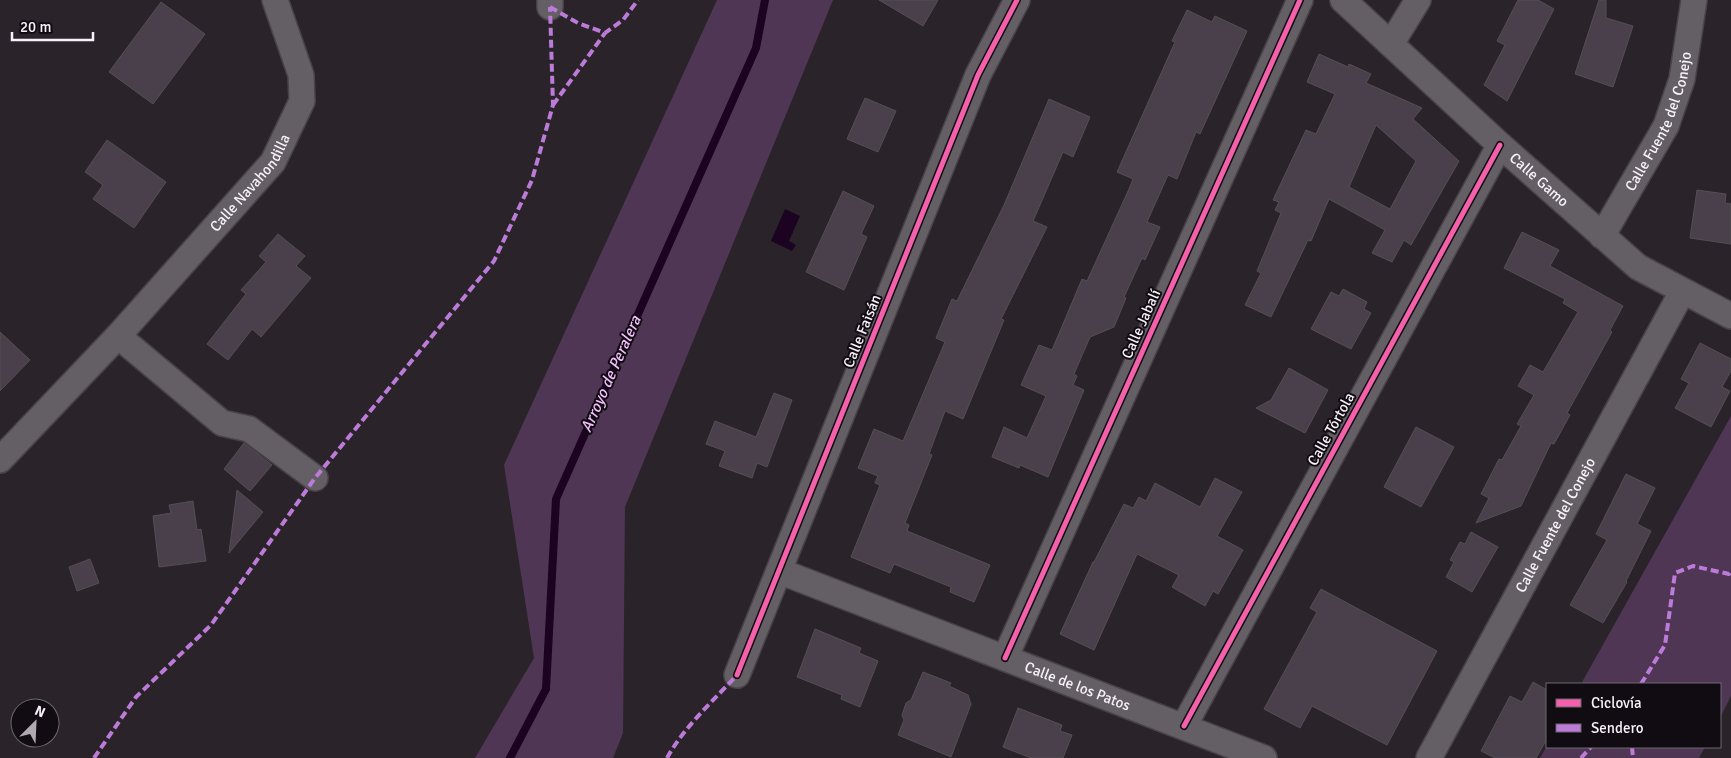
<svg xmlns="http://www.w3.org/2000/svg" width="1731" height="758" viewBox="0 0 1731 758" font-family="Signika,sans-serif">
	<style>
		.green { fill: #4f3654 }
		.water { fill: #1b0321 }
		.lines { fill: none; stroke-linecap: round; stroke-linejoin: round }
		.stream { stroke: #1b0321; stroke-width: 8 }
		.building { fill: #4a404c; stroke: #544f54; fill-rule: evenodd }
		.street-casing { stroke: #484249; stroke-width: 28 }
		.street { stroke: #635f64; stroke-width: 25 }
		.quiet { stroke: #bd7bd9; stroke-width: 4; stroke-dasharray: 8 4; stroke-linecap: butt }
		.cycleway-casing { stroke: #110c12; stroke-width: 8 }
		.cycleway { stroke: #f560ab; stroke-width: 5 }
		.labels { text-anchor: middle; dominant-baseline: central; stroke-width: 4; stroke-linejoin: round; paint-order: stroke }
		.street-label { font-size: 15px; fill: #f8f0fa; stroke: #110c12 }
		.water-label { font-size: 16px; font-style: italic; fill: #f3befd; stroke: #110c12 }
	</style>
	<rect width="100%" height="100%" fill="#2a242a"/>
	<path class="green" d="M 717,0 L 833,0 L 625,507 L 623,733 L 613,758 L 475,758 L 534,658 L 504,465 Z
		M 1731,416 L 1731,696 L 1720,718 L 1720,684 L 1581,684 Z
		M 1547,746 L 1547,747 L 1705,747 L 1699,758 L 1540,758 Z"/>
	<path class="water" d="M 785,209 L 800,216 L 789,241 L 796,245 L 792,251 L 771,241 Z"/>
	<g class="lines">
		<path class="stream" d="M 510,758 L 546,689 L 556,499 L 756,48 L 765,0"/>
	</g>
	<path class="building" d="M 879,0 L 938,0 L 923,26 Z
		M 1518,0 L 1538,0 L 1554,9 L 1507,101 L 1484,85 L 1505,45 L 1497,41 Z
		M 1599,0 L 1606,0 L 1606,18 L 1633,26 L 1613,87 L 1575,74 Z
		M 161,2 L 205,34 L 153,104 L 109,72 Z
		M 1187,10 L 1212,22 L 1215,16 L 1247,31 L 1200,134 L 1196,132 L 1177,179 L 1168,175 L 1147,222 L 1160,227 L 1145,260 L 1142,258 L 1124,297 L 1126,298 L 1114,327 L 1090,337 L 1074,374 L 1077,376 L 1073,385 L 1084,390 L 1048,477 L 1020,465 L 1019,468 L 992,457 L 1004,427 L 1027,438 L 1046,396 L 1021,385 L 1039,345 L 1052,350 L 1082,279 L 1087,281 L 1129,189 L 1133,179 L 1117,172 L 1175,42 L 1172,41 Z
		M 1319,54 L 1348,67 L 1349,64 L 1371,74 L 1366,83 L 1422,108 L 1413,119 L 1459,161 L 1411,245 L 1404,240 L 1392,262 L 1372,253 L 1385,230 L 1329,199 L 1311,241 L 1308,240 L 1271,317 L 1245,305 L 1261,273 L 1257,271 L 1281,213 L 1275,210 L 1279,202 L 1273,200 L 1306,130 L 1316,134 L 1335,94 L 1307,82 ZM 1376,125 L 1416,161 L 1390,209 L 1349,187 Z
		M 865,98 L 896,111 L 878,152 L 847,139 Z
		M 1049,99 L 1090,117 L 1073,157 L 1063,152 L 1033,221 L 1047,227 L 1001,319 L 1004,320 L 963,419 L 945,411 L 929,454 L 932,455 L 905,523 L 909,525 L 907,531 L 990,565 L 974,602 L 950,592 L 951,587 L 894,564 L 890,573 L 851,557 L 880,485 L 875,483 L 878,476 L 858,468 L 874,429 L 903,441 L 945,342 L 936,338 L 952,299 L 957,301 L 1004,205 Z
		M 107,140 L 166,182 L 134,228 L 93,199 L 103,185 L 85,172 Z
		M 1697,190 L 1726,194 L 1725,203 L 1731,204 L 1731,244 L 1690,238 Z
		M 843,191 L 874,206 L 861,234 L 867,237 L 844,290 L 806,272 Z
		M 1522,232 L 1559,250 L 1550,266 L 1623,306 L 1610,330 L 1612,332 L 1567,413 L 1570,415 L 1554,444 L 1551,443 L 1521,506 L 1476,523 L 1489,498 L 1481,494 L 1499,459 L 1502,460 L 1521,426 L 1517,424 L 1534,395 L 1518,386 L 1530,365 L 1543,372 L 1578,312 L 1563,303 L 1565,299 L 1504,268 Z
		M 278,234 L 305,256 L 296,266 L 311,278 L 261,337 L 252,329 L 228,360 L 207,344 L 246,294 L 241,290 L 266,262 L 259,256 Z
		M 1343,289 L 1367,302 L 1364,309 L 1371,313 L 1351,349 L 1311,329 L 1331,292 L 1339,296 Z
		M 0,332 L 30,360 L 0,391 Z
		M 1700,343 L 1731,359 L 1731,371 L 1722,387 L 1730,391 L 1711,427 L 1675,408 L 1689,383 L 1681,379 Z
		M 1289,368 L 1328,390 L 1305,433 L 1256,408 L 1271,400 Z
		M 774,393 L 792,400 L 767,467 L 757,463 L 752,478 L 719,466 L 725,451 L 706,444 L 715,421 L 756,437 Z
		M 1416,427 L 1454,447 L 1421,507 L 1384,487 Z
		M 244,443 L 272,465 L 250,491 L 224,469 Z
		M 1626,474 L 1655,488 L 1637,524 L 1651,531 L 1626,581 L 1627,582 L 1603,623 L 1570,605 L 1607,540 L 1596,534 Z
		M 1215,478 L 1242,492 L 1217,536 L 1243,550 L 1218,594 L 1213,591 L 1205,606 L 1172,587 L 1179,575 L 1137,554 L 1094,650 L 1060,634 L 1093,562 L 1094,562 L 1124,504 L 1133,508 L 1139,497 L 1146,501 L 1155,483 L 1200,507 Z
		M 237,490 L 263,512 L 229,553 Z
		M 193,501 L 197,530 L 201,529 L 206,561 L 159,567 L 153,516 L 171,513 L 169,505 Z
		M 1471,532 L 1498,547 L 1472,592 L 1446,577 L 1454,562 L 1450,560 L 1460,542 L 1465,544 Z
		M 90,559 L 99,583 L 77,591 L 69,567 Z
		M 1321,589 L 1437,651 L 1387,745 L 1312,706 L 1300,728 L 1264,709 L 1317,612 L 1310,608 Z
		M 815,629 L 861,648 L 859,653 L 878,661 L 860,707 L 841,699 L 842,695 L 797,677 Z
		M 923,672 L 951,683 L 949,686 L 968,695 L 971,704 L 951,757 L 898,735 L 904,720 L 902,715 L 906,703 L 911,700 Z
		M 1533,682 L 1547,690 L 1547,739 L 1536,758 L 1495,758 L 1481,751 L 1510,696 L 1522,702 Z
		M 1018,708 L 1062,725 L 1060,731 L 1072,735 L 1063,758 L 1031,758 L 1003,747 Z"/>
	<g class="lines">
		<g class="street-casing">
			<g id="street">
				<path d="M 550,0 L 550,7"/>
				<path id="s1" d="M 1343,0 L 1500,145 L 1638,267 L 1731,316"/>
				<path d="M 1391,44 L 1418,0"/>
				<path id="s2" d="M 1602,236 L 1666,126 L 1682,79 L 1694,0"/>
				<path d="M 118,336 L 222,423 L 249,429 L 315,478"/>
				<path id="s3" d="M 0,460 L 118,336 L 273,162 L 302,101 L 301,75 L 275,0"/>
				<path id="s4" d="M 779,571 L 1264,758"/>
				<path d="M 1005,658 L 1300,0"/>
				<path d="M 737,675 L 978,75 L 1017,0"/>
				<path d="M 1184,726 L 1500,145"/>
				<path id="s5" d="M 1429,758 L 1682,292"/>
			</g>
		</g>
		<use href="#street" class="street"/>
		<path class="quiet" d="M 550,7 L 578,23 L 605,33 L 623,20 L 638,0
			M 553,105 L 605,33
			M 1641,684 L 1665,645 L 1675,573 L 1693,566 L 1729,574 L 1731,571
			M 1632,747 L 1633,758
			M 94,758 L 136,697 L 211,625 L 315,478 L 494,261 L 532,180 L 553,105 L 550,7
			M 667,758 C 684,727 713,701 737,675
			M 1581,758 L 1591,747"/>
		<g class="cycleway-casing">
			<path id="cycleway" d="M 1005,658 L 1300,0
				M 737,675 L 978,75 L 1017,0
				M 1184,726 L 1500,145"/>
		</g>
		<use href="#cycleway" class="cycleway"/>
	</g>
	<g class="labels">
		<g class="street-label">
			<text stroke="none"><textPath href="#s2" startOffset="129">Calle Fuente del Conejo</textPath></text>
			<text stroke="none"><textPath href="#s1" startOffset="266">Calle Gamo</textPath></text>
			<text stroke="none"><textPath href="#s3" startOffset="374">Calle Navahondilla</textPath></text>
			<text transform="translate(1141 324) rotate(-66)">Calle Jabalí</text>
			<text transform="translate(862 331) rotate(-68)">Calle Faisán</text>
			<text transform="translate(1331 429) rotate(-61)">Calle Tórtola</text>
			<text stroke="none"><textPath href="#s5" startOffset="265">Calle Fuente del Conejo</textPath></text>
			<text stroke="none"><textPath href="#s4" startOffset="320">Calle de los Patos</textPath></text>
		</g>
		<g class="water-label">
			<text transform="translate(611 374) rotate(-66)">Arroyo de Peralera</text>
		</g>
	</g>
	<rect x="1546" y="683" width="175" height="65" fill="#110c12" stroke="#6d676f"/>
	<rect x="1556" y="699" width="25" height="8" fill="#f560ab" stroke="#6d676f"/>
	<text x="1591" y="708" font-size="15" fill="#f8f0fa">Ciclovía</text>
	<rect x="1556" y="724" width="25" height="8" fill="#bd7bd9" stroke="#6d676f"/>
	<text x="1591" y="733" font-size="15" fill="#f8f0fa">Sendero</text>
	<g transform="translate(35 723) rotate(24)"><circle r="24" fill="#110c12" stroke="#6d676f"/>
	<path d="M0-4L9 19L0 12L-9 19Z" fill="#b0a9b1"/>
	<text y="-8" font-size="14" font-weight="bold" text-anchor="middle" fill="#f8f0fa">N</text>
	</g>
	<path d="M12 32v8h81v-8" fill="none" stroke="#f8f0fa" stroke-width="2.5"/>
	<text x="20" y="32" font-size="15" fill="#f8f0fa" stroke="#110c12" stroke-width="4" paint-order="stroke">20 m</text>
</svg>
